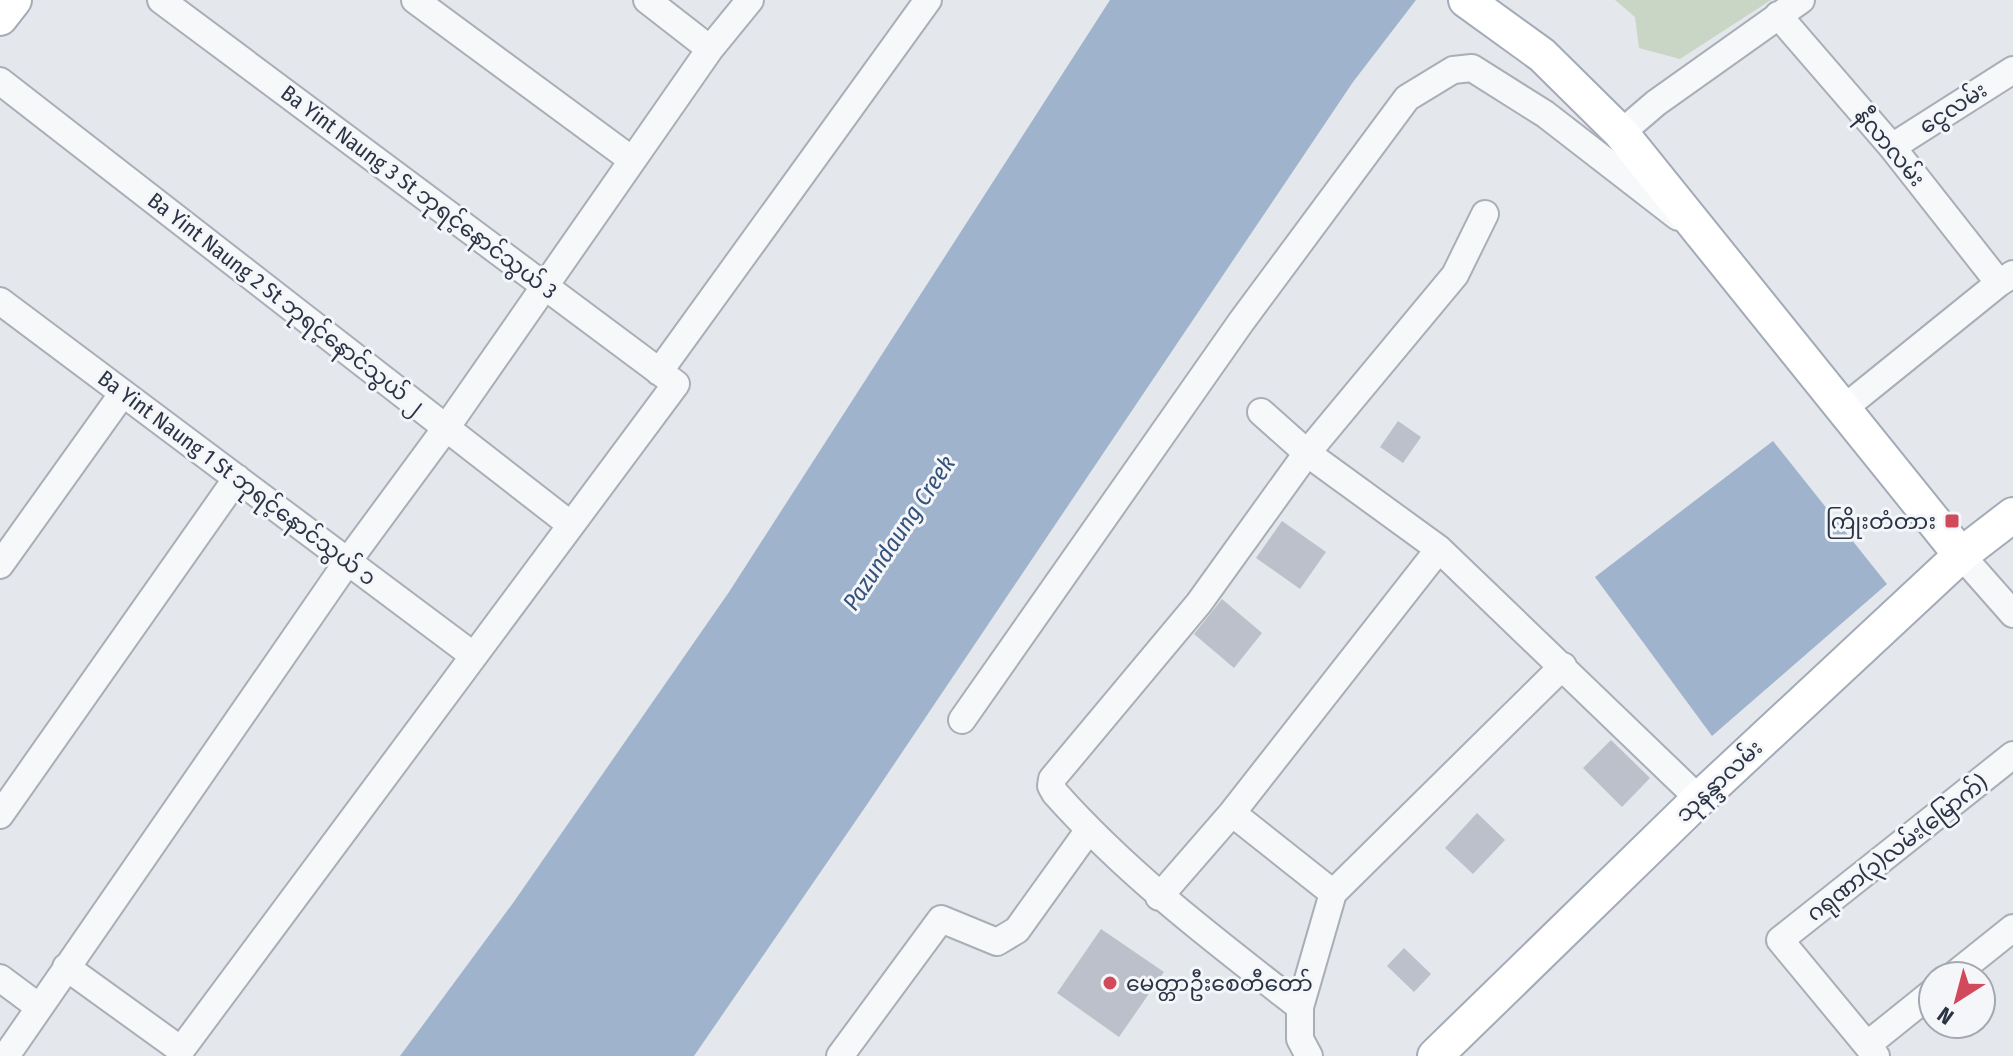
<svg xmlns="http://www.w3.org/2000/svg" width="2013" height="1056" viewBox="0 0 2013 1056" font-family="'Fira Sans Condensed','Noto Sans Myanmar',sans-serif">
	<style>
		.green { fill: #c9d6c5 }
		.water { fill: #9fb4cc }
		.building { fill: #bbc0ca }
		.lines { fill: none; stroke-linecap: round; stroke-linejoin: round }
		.minor-casing { stroke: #a9aeb7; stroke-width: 30 }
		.major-casing { stroke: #a3abb8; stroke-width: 38 }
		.minor { stroke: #f7f8fa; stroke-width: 26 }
		.major { stroke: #fff; stroke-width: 34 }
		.poi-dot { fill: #d1495b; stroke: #f4f6f9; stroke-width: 3 }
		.labels { text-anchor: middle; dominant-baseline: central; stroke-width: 6; stroke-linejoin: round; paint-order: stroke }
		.street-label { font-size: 22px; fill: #2b3445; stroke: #f4f6f9 }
		.poi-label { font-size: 22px; fill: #2b3445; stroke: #f4f6f9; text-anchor: end }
		.water-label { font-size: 24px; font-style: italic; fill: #34527a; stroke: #f4f6f9 }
	</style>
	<rect width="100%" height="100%" fill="#e4e7ec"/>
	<path class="green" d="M 1615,0 L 1771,0 L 1680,59 L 1639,48 L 1635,17 Z"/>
	<path class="water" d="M 1110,0 L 1416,0 L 1353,82 L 868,803 L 694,1056 L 400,1056 L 513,903 L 729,592 Z
		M 1773,441 L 1887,584 L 1712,736 L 1595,577 Z"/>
	<path class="building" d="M 1398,421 L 1421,437 L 1403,463 L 1380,447 Z
		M 1282,521 L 1326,552 L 1300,589 L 1256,558 Z
		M 1222,599 L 1262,633 L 1234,668 L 1194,634 Z
		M 1611,740 L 1650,778 L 1622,807 L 1583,768 Z
		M 1477,813 L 1505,840 L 1473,874 L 1445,848 Z
		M 1101,929 L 1164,972 L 1119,1037 L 1057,993 Z
		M 1404,948 L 1431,974 L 1414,992 L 1387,966 Z"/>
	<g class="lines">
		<g class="minor-casing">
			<path id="minor" d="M 415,0 L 632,160
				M 647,0 L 710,49
				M 1778,15 L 1892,147 L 1999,283
				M 0,81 L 571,525
				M 1621,133 L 1656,103 L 1801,0
				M 1892,147 L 2013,70
				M 0,301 L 474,656
				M 659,372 L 928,0
				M 1843,409 L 1999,283 L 2013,274
				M 1261,412 L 1307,453 L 1439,549 L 1699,799
				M 1961,555 L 2013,614
				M 0,565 L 123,393
				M 962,720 L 1241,322 L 1407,98 L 1453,70 L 1472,68 L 1545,114 L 1678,217
				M 1232,813 L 1333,893
				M 0,815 L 237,478
				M 1159,897 L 1232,813 L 1439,549
				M 66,967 L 181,1050 L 676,384 L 161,0
				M 1953,976 L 2013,928
				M 0,978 L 39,1007
				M 1300,1007 C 1214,940 1128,875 1055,793 L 1051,786 L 1052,779 L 1199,603 L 1307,453 L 1455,275 L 1485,214
				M 1867,1045 L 1933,992
				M 6,1056 L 348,561 L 446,428 L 710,49 L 750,0
				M 840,1056 L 941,919 L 997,942 L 1017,930 L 1088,831
				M 1309,1056 L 1300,1039 L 1300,1007 L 1333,893 L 1563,666
				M 1876,1056 L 1780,940 L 2013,755"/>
		</g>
		<g class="major-casing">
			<path id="major" d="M 1466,0 L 1542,55 L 1621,133 L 1961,555
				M 0,18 L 14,0
				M 1435,1056 L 1699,799 L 1961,555 L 2013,515"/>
		</g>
		<use href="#minor" class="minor"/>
		<use href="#major" class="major"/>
	</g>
	<g class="poi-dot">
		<rect x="1944" y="513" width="16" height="16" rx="4"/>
		<circle cx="1110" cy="983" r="8"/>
	</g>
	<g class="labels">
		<g class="street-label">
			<text transform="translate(1953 108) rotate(-33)">ငွေလမ်း</text>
			<text transform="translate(1890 147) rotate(50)">နီလာလမ်း</text>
			<text transform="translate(419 192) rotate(37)">Ba Yint Naung 3 St ဘုရင့်နောင်သွယ် 3</text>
			<text transform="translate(286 303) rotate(38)">Ba Yint Naung 2 St ဘုရင့်နောင်သွယ် ၂</text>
			<text transform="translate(237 478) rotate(37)">Ba Yint Naung 1 St ဘုရင့်နောင်သွယ် ၁</text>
			<text transform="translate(1719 781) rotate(-43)">သုနန္ဒာလမ်း</text>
			<text transform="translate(1897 848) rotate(-38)">ဂရုဏာ(၃)လမ်း(မြောက်)</text>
		</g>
		<g class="poi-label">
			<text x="1936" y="521">ကြိုးတံတား</text>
			<text x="1126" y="983" text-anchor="start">မေတ္တာဦးစေတီတော်</text>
		</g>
		<g class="water-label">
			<text transform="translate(899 533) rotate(-56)">Pazundaung Creek</text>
		</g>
	</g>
	<g transform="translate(1957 1000) rotate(216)"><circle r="38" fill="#f4f6f9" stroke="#a4a8b1" stroke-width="2"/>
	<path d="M0-6L14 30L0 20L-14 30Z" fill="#d1495b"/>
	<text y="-12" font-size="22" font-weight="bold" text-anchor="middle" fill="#2b3445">N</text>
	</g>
</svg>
